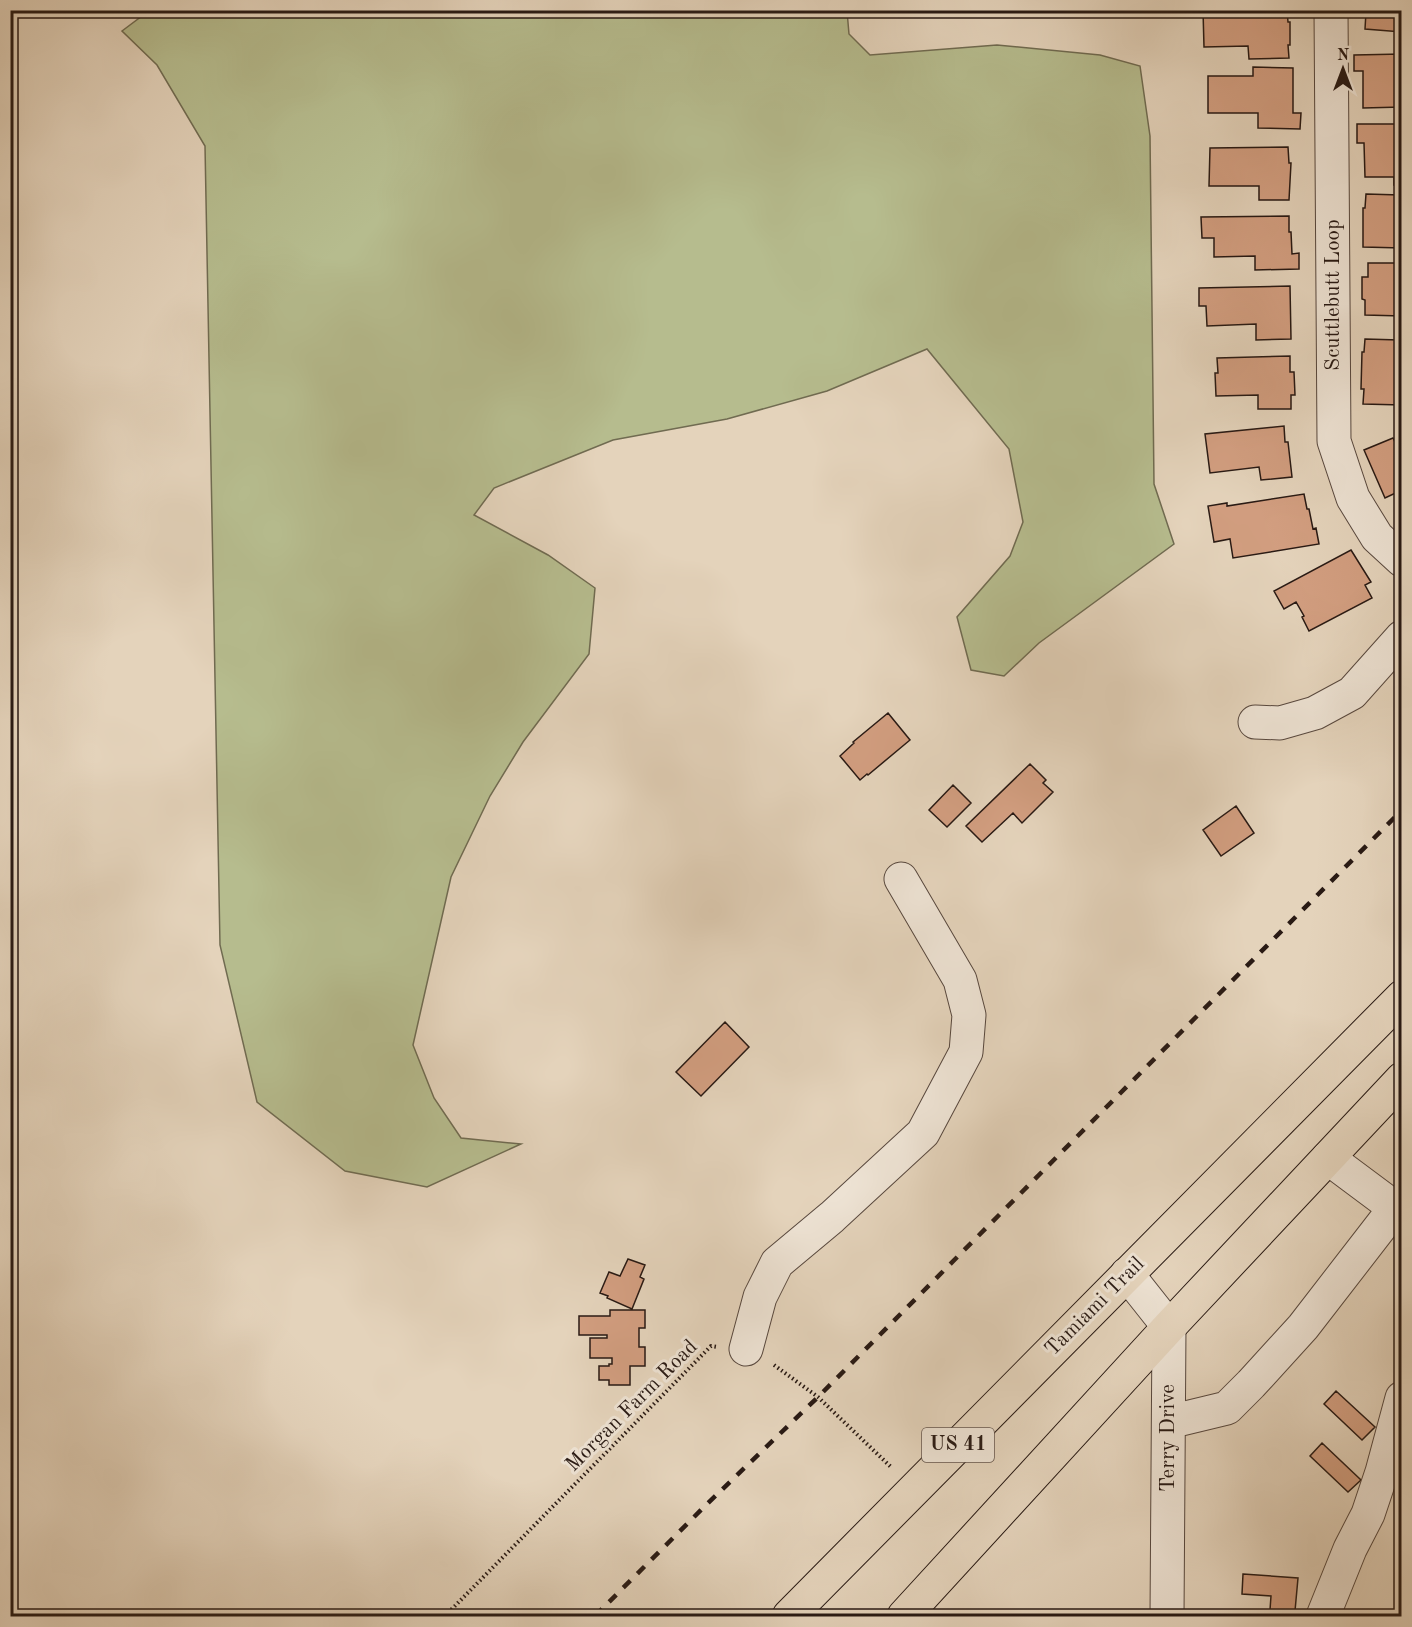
<svg xmlns="http://www.w3.org/2000/svg" width="1412" height="1627" viewBox="0 0 1412 1627" font-family="'Old Standard TT',serif">
	<style>
		.green { fill: #b6bc8e; stroke: #706b51; stroke-width: 1.5 }
		.building { fill: #d29e80; stroke: #291a14; stroke-width: 1.5 }
		.lines { fill: none; stroke-linecap: round; stroke-linejoin: round }
		.minor-casing { stroke: #58483e; stroke-width: 35 }
		.major-casing { stroke: #291a14; stroke-width: 35 }
		.path { stroke: #291a14; stroke-width: 4; stroke-dasharray: 1.5 3; stroke-linecap: butt }
		.minor { stroke: #ede2d3; stroke-width: 33 }
		.major { stroke: #e4d3bb; stroke-width: 33 }
		.rail { stroke: #291a14; stroke-width: 4.5; stroke-dasharray: 10 10; stroke-linecap: butt }
		.labels { text-anchor: middle; dominant-baseline: central; stroke-width: 6; stroke-linejoin: round; paint-order: stroke }
		.shield { fill: #ede2d3; stroke: #64564d; stroke-width: 1.5 }
		.shield-label { font-size: 20px; font-weight: bold; fill: #291a14 }
		.street-label { font-size: 21px; fill: #291a14; stroke: #ede2d3 }
	</style>
	<rect width="100%" height="100%" fill="#e4d3bb"/>
	<filter id="stains"><feTurbulence type="fractalNoise" baseFrequency=".00333" numOctaves="4"/><feColorMatrix values="0 0 0 0 .2 0 0 0 0 .09 0 0 0 0 .02 0 0 0 .5 -.17"/></filter>
	<radialGradient id="worn" r=".72"><stop offset=".6" stop-color="#630" stop-opacity="0"/><stop offset="1" stop-color="#630" stop-opacity=".3"/></radialGradient>
	<path class="green" d="M 150,10 L 847,11 L 849,34 L 870,55 L 997,45 L 1100,55 L 1140,66 L 1150,136 L 1154,484 L 1174,544 L 1039,643 L 1004,676 L 971,670 L 957,617 L 1010,556 L 1023,522 L 1009,449 L 927,349 L 827,391 L 727,419 L 613,440 L 494,488 L 474,515 L 548,555 L 595,588 L 589,654 L 523,742 L 490,796 L 451,877 L 413,1045 L 434,1098 L 461,1138 L 521,1144 L 427,1187 L 345,1171 L 257,1102 L 220,945 L 205,146 L 157,65 L 122,31 Z"/>
	<path class="building" d="M 1203,10 L 1287,10 L 1288,22 L 1290,22 L 1290,45 L 1288,45 L 1289,58 L 1249,59 L 1248,46 L 1204,47 Z
		M 1364,10 L 1402,10 L 1402,32 L 1365,29 L 1366,12 L 1364,12 Z
		M 1402,54 L 1402,107 L 1363,108 L 1363,71 L 1354,71 L 1354,55 Z
		M 1253,67 L 1293,68 L 1293,113 L 1301,113 L 1300,129 L 1258,128 L 1258,113 L 1208,113 L 1208,76 L 1253,76 Z
		M 1357,124 L 1400,124 L 1402,185 L 1394,185 L 1394,177 L 1365,177 L 1364,143 L 1357,143 Z
		M 1288,147 L 1289,163 L 1291,163 L 1289,200 L 1259,200 L 1259,186 L 1209,186 L 1210,148 Z
		M 1366,194 L 1400,195 L 1402,248 L 1363,247 L 1363,208 L 1365,208 Z
		M 1289,216 L 1289,232 L 1291,232 L 1292,254 L 1299,253 L 1299,269 L 1255,270 L 1255,256 L 1214,257 L 1214,238 L 1202,238 L 1201,217 Z
		M 1368,263 L 1398,263 L 1398,277 L 1402,277 L 1402,316 L 1365,315 L 1365,300 L 1362,299 L 1362,277 L 1368,277 Z
		M 1290,286 L 1291,339 L 1256,340 L 1256,324 L 1207,326 L 1206,306 L 1199,306 L 1199,288 Z
		M 1365,339 L 1399,340 L 1399,352 L 1402,352 L 1402,405 L 1363,404 L 1364,389 L 1361,389 L 1362,352 L 1364,352 Z
		M 1290,356 L 1290,372 L 1294,372 L 1295,395 L 1291,395 L 1291,409 L 1258,409 L 1258,395 L 1216,396 L 1215,373 L 1218,373 L 1217,358 Z
		M 1284,426 L 1285,442 L 1288,442 L 1292,477 L 1261,480 L 1259,467 L 1210,473 L 1205,434 Z
		M 1393,438 L 1399,450 L 1402,449 L 1402,490 L 1385,498 L 1364,450 Z
		M 1304,494 L 1307,509 L 1309,509 L 1313,529 L 1316,528 L 1319,544 L 1233,558 L 1230,539 L 1214,542 L 1208,506 L 1227,503 L 1227,506 Z
		M 1351,550 L 1371,582 L 1365,585 L 1372,598 L 1309,631 L 1302,617 L 1304,616 L 1296,602 L 1284,609 L 1274,591 Z
		M 888,713 L 910,740 L 868,775 L 867,774 L 860,780 L 840,756 L 854,743 L 853,742 Z
		M 1030,764 L 1046,780 L 1043,783 L 1053,792 L 1022,823 L 1013,813 L 982,842 L 966,826 Z
		M 953,785 L 971,803 L 947,827 L 929,810 Z
		M 1236,806 L 1254,833 L 1221,856 L 1203,830 Z
		M 725,1022 L 749,1047 L 701,1096 L 676,1072 Z
		M 628,1259 L 645,1265 L 640,1277 L 644,1279 L 632,1309 L 607,1298 L 608,1296 L 600,1293 L 609,1272 L 620,1276 Z
		M 610,1310 L 645,1310 L 645,1328 L 639,1328 L 639,1347 L 645,1347 L 645,1366 L 630,1366 L 630,1385 L 609,1385 L 609,1380 L 599,1380 L 599,1366 L 609,1366 L 609,1364 L 612,1364 L 612,1358 L 590,1358 L 590,1338 L 607,1338 L 607,1335 L 579,1335 L 579,1316 L 610,1316 Z
		M 1336,1391 L 1375,1427 L 1362,1440 L 1324,1404 Z
		M 1322,1443 L 1361,1480 L 1348,1492 L 1310,1456 Z
		M 1243,1574 L 1298,1578 L 1295,1611 L 1270,1610 L 1271,1596 L 1242,1594 Z"/>
	<g class="lines">
		<g class="minor-casing">
			<path id="minor" d="M 1331,10 L 1334,441 L 1353,498 L 1377,537 L 1402,560
				M 1255,722 L 1280,723 L 1315,713 L 1352,693 L 1402,637
				M 1328,1158 L 1395,1208 L 1402,1202
				M 1127,1274 L 1169,1327 L 1167,1616
				M 746,1349 L 760,1297 L 777,1263 L 832,1217 L 923,1133 L 966,1052 L 969,1015 L 960,980 L 901,879
				M 1169,1422 L 1227,1408 L 1251,1384 L 1303,1327 L 1395,1208
				M 1323,1616 L 1350,1549 L 1368,1514 L 1382,1472 L 1402,1398"/>
		</g>
		<g class="major-casing">
			<path id="major" d="M 789,1616 L 1402,997
				M 904,1616 L 1169,1327 L 1402,1079"/>
		</g>
		<path class="path" d="M 774,1365 L 818,1397 L 892,1468
			M 445,1616 L 711,1346 L 717,1347"/>
		<use href="#minor" class="minor"/>
		<use href="#major" class="major"/>
		<path class="rail" d="M 595,1616 L 704,1507 L 818,1397 L 1402,810"/>
	</g>
	<g class="labels">
		<rect class="shield" x="922" y="1428" width="72" height="34" rx="4.5"/>
		<g class="shield-label">
			<text x="958" y="1445">US 41</text>
		</g>
		<g class="street-label">
			<text transform="translate(1333 295) rotate(-90)">Scuttlebutt Loop</text>
			<text transform="translate(1095 1307) rotate(-45)">Tamiami Trail</text>
			<text transform="translate(632 1406) rotate(-45)">Morgan Farm Road</text>
			<text transform="translate(1168 1438) rotate(-90)">Terry Drive</text>
		</g>
	</g>
	<rect width="1412" height="1627" fill="none" stroke="#e4d3bb" stroke-width="36"/>
	<rect x="12" y="12" width="1388" height="1603" fill="none" stroke="#291a14" stroke-width="3"/>
	<rect x="18" y="18" width="1376" height="1591" fill="none" stroke="#291a14" stroke-width="1.5"/>
	<g transform="translate(1343 69)" stroke="#ede2d3" stroke-width="4.5" paint-order="stroke">
	<path d="M0-4.5L10 22L0 15L-10 22Z" fill="#291a14"/>
	<text y="-9" font-size="16" font-weight="bold" text-anchor="middle" fill="#291a14">N</text>
	</g>
	<rect width="100%" height="100%" filter="url(#stains)"/>
	<rect width="100%" height="100%" fill="url(#worn)"/>
</svg>
